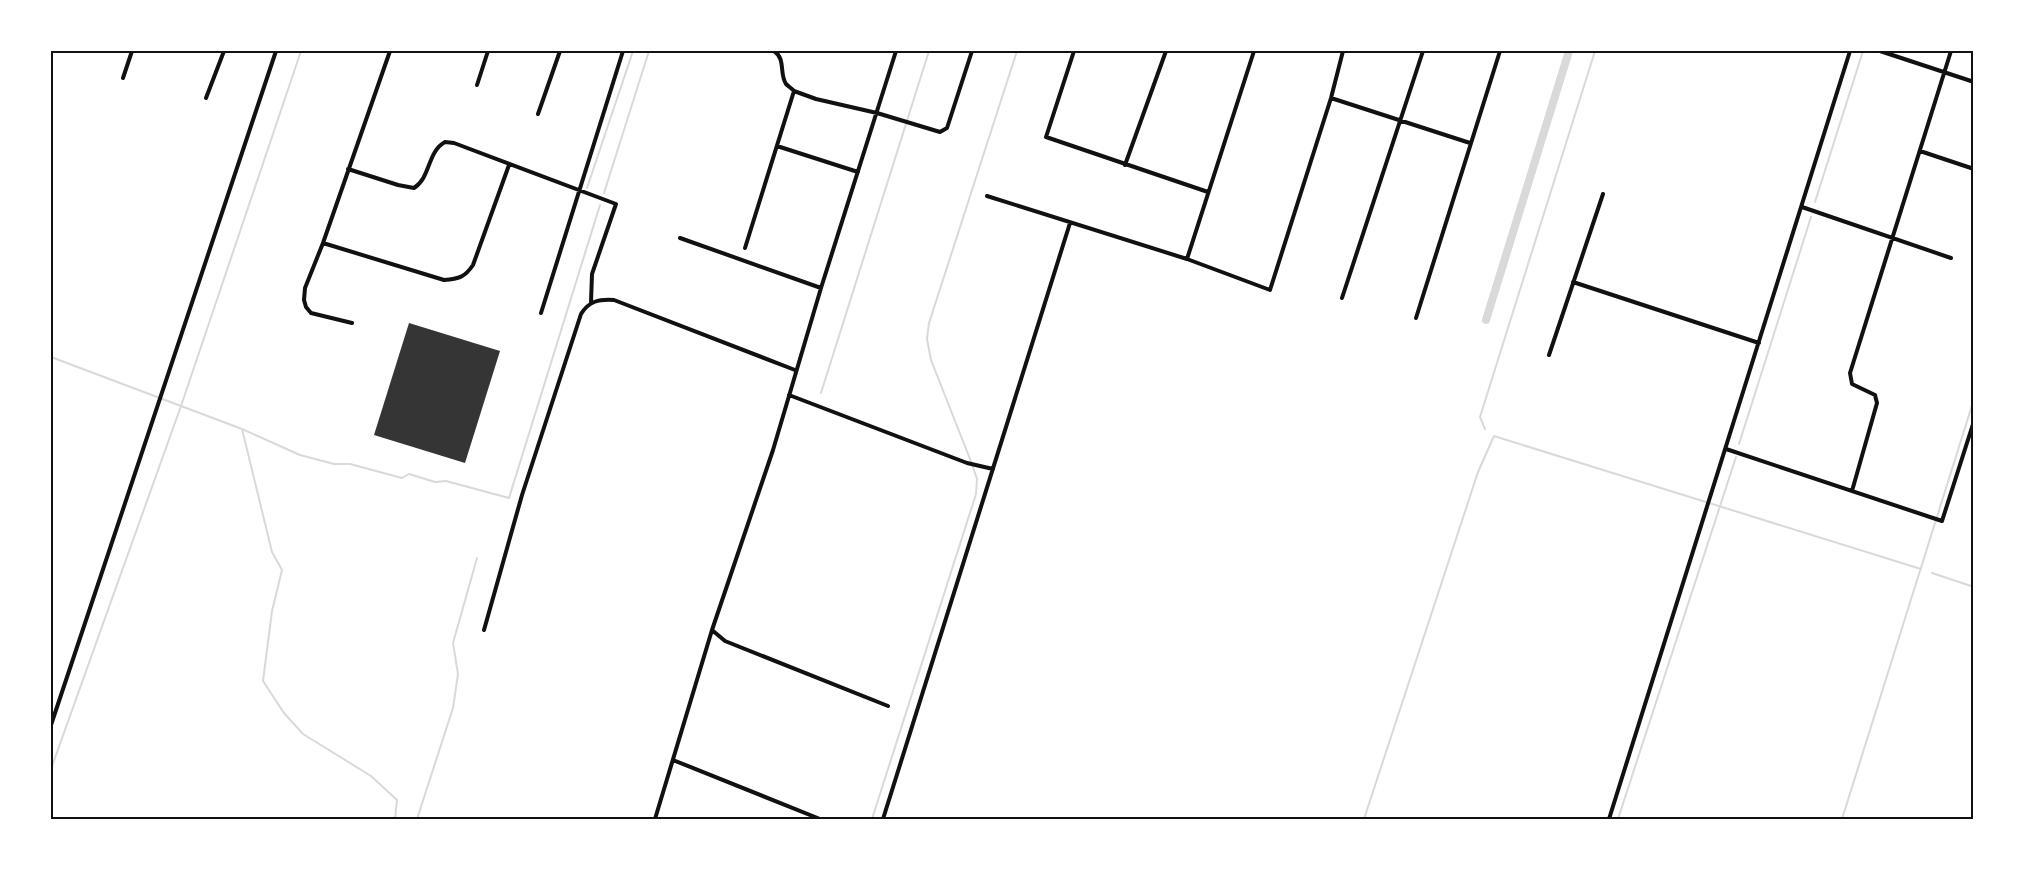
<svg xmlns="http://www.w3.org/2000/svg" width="2025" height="870" viewBox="0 0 2025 870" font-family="Inter,sans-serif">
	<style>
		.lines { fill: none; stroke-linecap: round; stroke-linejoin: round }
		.stream { stroke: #d9d9d9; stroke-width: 2 }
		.canal { stroke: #d9d9d9; stroke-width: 8 }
		.building { fill: #353535 }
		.minor { stroke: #111; stroke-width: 4 }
		.neatline { fill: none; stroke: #111; stroke-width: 2 }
	</style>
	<rect width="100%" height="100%" fill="#fff"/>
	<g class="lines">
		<path class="stream" d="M 587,188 L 633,51
			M 604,193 L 649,51
			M 1815,202 L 1863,51
			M 51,357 L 242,429 L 272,552 L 282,570 L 272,611 L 263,681 L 284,713 L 303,734 L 371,776 L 397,800 L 395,819
			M 821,393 L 929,51
			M 242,429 L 300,455 L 334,464 L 350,464 L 402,478 L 409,474 L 435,482 L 446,481 L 509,498 L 600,205
			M 1485,429 L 1480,417 L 1595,51
			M 1739,444 L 1811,217
			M 1932,573 L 1974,587
			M 51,769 L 181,406 L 301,51
			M 417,819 L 453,708 L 458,674 L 453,643 L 477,558
			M 872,819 L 976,494 L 977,479 L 972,464 L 931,360 L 927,339 L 929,323 L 1017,51
			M 1364,819 L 1478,472 L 1494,436 L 1921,569
			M 1618,819 L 1736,457
			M 1842,819 L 1974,399"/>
		<path class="canal" d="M 1486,320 L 1569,51"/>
	</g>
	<path class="building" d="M 409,323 L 500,351 L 465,463 L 374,435 Z"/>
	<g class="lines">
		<path class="minor" d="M 1074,51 L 1046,137 L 1208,192
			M 1880,51 L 1974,82
			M 123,78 L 132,51
			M 477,85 L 488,51
			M 794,91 L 816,99 L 877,113 L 940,132 L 947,128 L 972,51
			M 206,98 L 224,51
			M 1331,98 L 1470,143
			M 538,114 L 560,51
			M 777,146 L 858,172
			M 1920,151 L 1974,169
			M 1125,165 L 1166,51
			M 348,169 L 398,185 L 414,188 C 431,177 427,152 445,142 L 454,143 L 616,204 L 592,274 L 591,302
			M 987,196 L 1187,259 L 1270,290 L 1331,98 L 1343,51
			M 1802,207 L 1951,258
			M 680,238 L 821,288
			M 323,243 L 444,280 C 459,279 465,277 473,265 L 509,165
			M 745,248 L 794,91 C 791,88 788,86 786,84 C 779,73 786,59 774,51
			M 1187,259 L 1254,51
			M 1573,282 L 1759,343
			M 1342,298 L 1423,51
			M 541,313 L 623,51
			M 1416,318 L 1500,51
			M 352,323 L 311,313 L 306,307 L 304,300 L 305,288 L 323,243 L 390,51
			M 1549,355 L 1603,194
			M 789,395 L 967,463 L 993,469
			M 1726,449 L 1942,521 L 1974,421
			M 1852,491 L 1877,403 L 1875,395 L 1852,384 L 1850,373 L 1951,51
			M 484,630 L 522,495 L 581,314 C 589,301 599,299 614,300 L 795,370
			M 712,630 L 725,641 L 888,706
			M 51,725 L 276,51
			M 673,760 L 820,819
			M 655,819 L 712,630 L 773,450 L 821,288 L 896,51
			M 883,819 L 1070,223
			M 1609,819 L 1850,51"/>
	</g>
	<rect width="2025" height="870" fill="none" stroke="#ffffff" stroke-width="105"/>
	<rect x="52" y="52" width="1920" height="766" class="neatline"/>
</svg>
